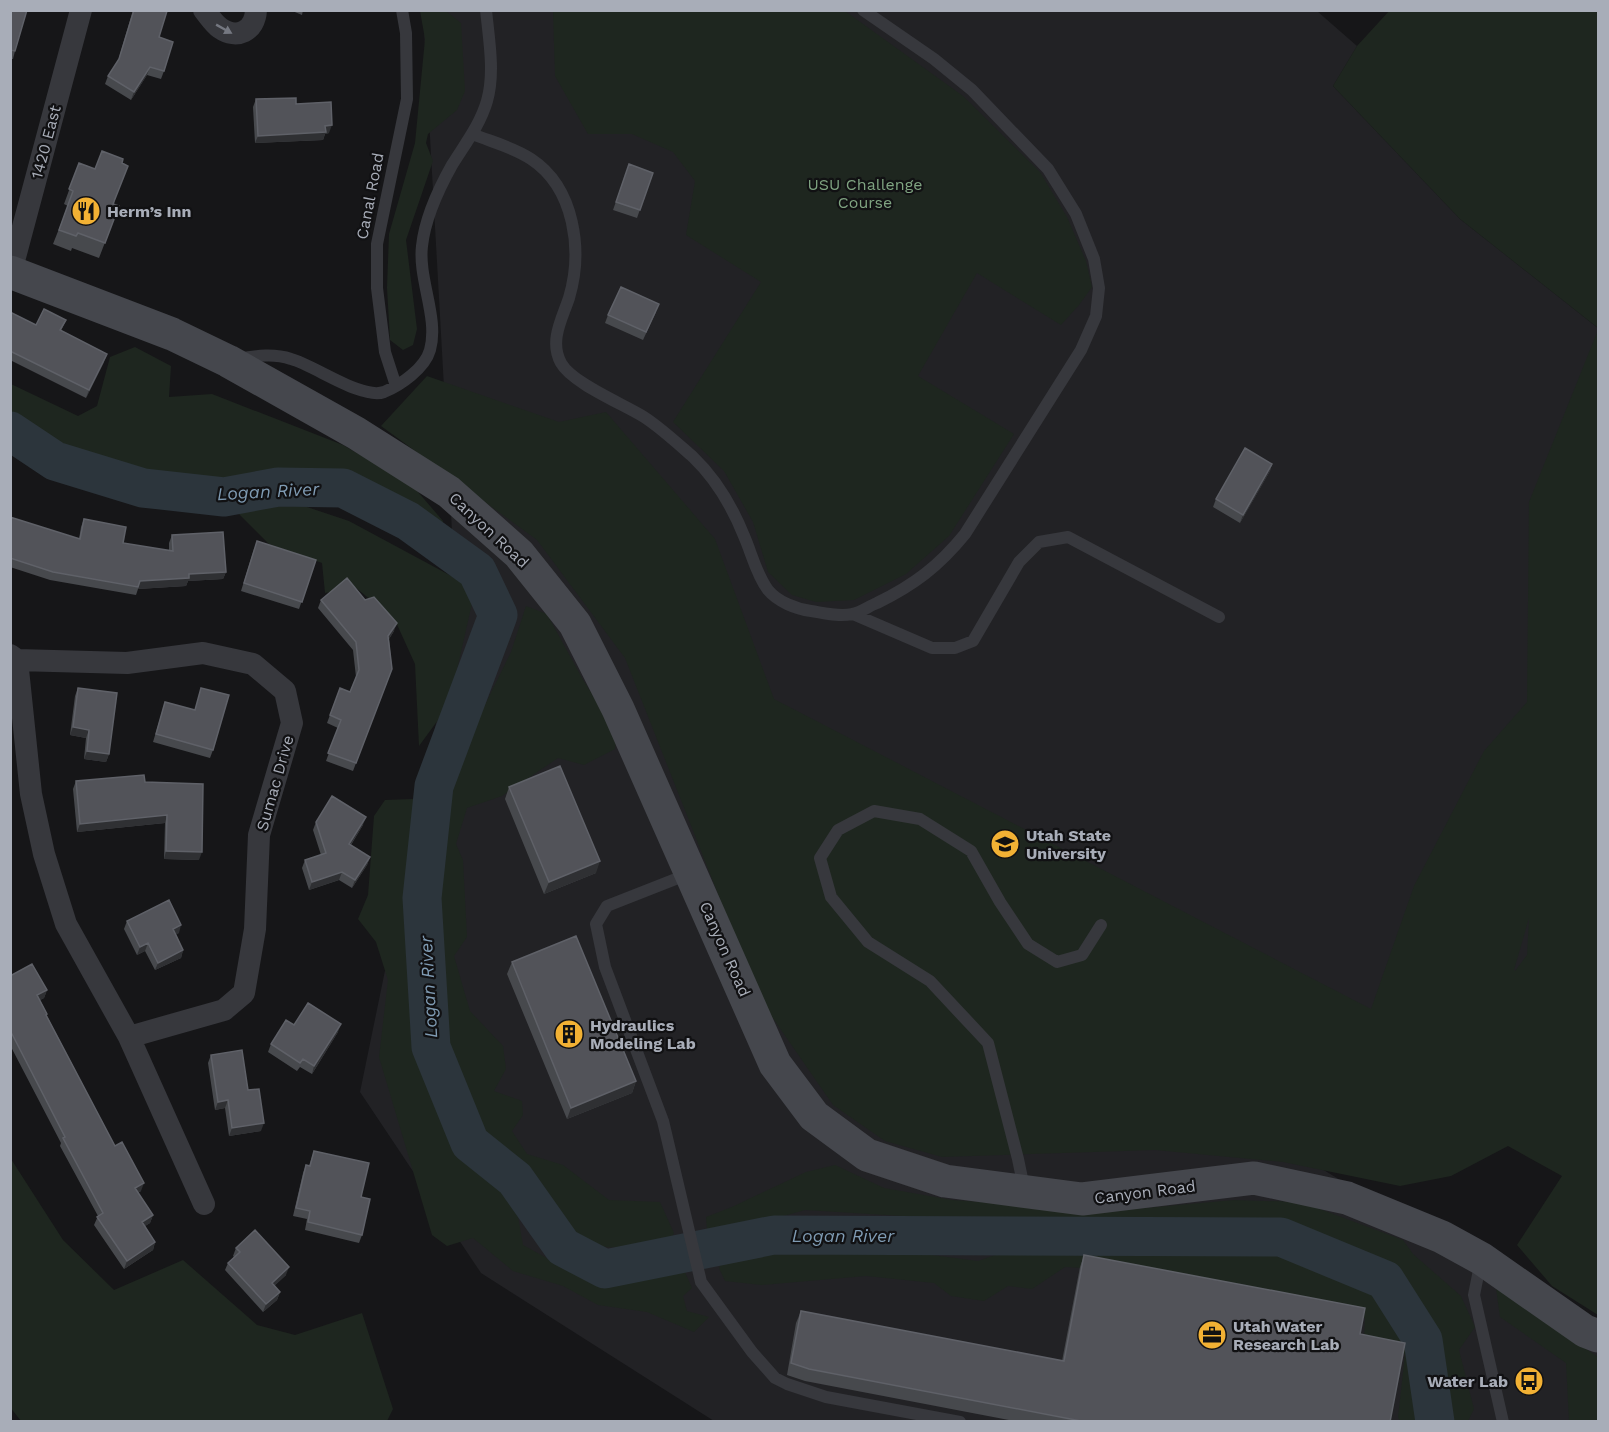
<svg xmlns="http://www.w3.org/2000/svg" width="1609" height="1432" viewBox="0 0 1609 1432" font-family="'Work Sans',sans-serif">
	<style>
		.built { fill: #222225 }
		.green { fill: #1e261f; fill-rule: evenodd }
		.lines { fill: none; stroke-linecap: round; stroke-linejoin: round }
		.river { stroke: #2c353c; stroke-width: 39 }
		.lane { stroke: #37383d; stroke-width: 12 }
		.street { stroke: #37383d; stroke-width: 22 }
		.secondary { stroke: #45474d; stroke-width: 33 }
		.wall { fill: #47494d }
		.shaded-wall { fill: #2f3033 }
		.building { fill: #525359; stroke: #5f6168; stroke-width: 1.5 }
		.oneway { fill: #757881 }
		.labels { text-anchor: middle; dominant-baseline: central; stroke-width: 4.5; stroke-linejoin: round; paint-order: stroke }
		.street-label { font-size: 16px; fill: #a8adb8; stroke: #111113 }
		.park-label { font-size: 16px; fill: #7fa381; stroke: #111113 }
		.poi-label { font-size: 16px; font-weight: bold; fill: #a8adb8; stroke: #111113; text-anchor: start }
		.water-label { font-size: 18px; font-style: italic; fill: #7f9bb3; stroke: #111113 }
	</style>
	<rect width="100%" height="100%" fill="#161618"/>
	<path class="built" d="M 423,11 L 1317,11 L 1357,46 L 1333,86 L 1460,219 L 1598,328 L 1598,1100 L 1155,1068 L 1598,1336 L 1598,1421 L 714,1421 L 481,1273 L 360,1092 L 457,621 Z"/>
	<path class="green" d="M 1390,10 L 1598,11 L 1598,328 L 1460,219 L 1333,86 L 1357,46 Z
		M 420,11 L 446,11 L 461,23 L 465,91 L 457,110 L 428,134 L 426,143 L 433,161 L 406,240 L 417,329 L 413,345 L 403,350 L 390,340 L 387,288 L 389,234 L 415,143 L 425,39 Z
		M 553,11 L 845,11 L 963,96 L 1040,172 L 1067,217 L 1086,261 L 1092,287 L 1079,305 L 1061,325 L 977,273 L 918,376 L 1014,434 L 949,536 L 906,574 L 854,600 L 816,602 L 792,595 L 768,572 L 753,522 L 724,471 L 673,422 L 761,282 L 686,235 L 695,181 L 673,152 L 632,134 L 588,134 L 555,76 Z
		M 1598,330 L 1598,1315 L 1552,1286 L 1517,1245 L 1562,1176 L 1508,1146 L 1451,1176 L 1400,1186 L 1283,1162 L 1155,1150 L 942,1157 L 885,1141 L 833,1105 L 759,998 L 625,658 L 537,540 L 381,426 L 427,376 L 559,422 L 606,412 L 715,539 L 774,699 L 1371,1009 L 1414,886 L 1484,751 L 1527,702 L 1529,502 ZM 1529,918 L 1527,955 L 1515,971 L 1514,970 Z
		M 135,347 L 171,366 L 169,397 L 212,394 L 343,445 L 412,485 L 443,521 L 440,531 L 429,530 L 397,508 L 325,472 L 298,494 L 298,504 L 349,521 L 468,585 L 473,599 L 449,705 L 419,746 L 415,664 L 395,620 L 355,587 L 325,593 L 322,563 L 269,544 L 231,506 L 238,485 L 175,480 L 68,453 L 11,420 L 11,384 L 78,416 L 97,406 L 110,357 Z
		M 526,606 L 547,614 L 582,678 L 617,734 L 615,749 L 584,765 L 558,758 L 502,796 L 467,808 L 456,844 L 463,860 L 467,937 L 454,956 L 470,1011 L 503,1046 L 506,1069 L 494,1091 L 522,1101 L 523,1115 L 512,1131 L 527,1154 L 563,1165 L 609,1200 L 660,1202 L 674,1233 L 669,1243 L 643,1249 L 589,1246 L 559,1232 L 505,1157 L 492,1152 L 485,1168 L 517,1211 L 523,1245 L 585,1279 L 632,1282 L 684,1270 L 692,1288 L 683,1296 L 687,1311 L 709,1317 L 694,1332 L 647,1312 L 598,1305 L 563,1286 L 513,1271 L 473,1238 L 447,1246 L 432,1235 L 379,1057 L 388,980 L 376,942 L 358,919 L 368,895 L 374,816 L 385,800 L 413,799 L 419,851 L 436,804 L 511,652 Z
		M 11,1159 L 63,1240 L 114,1290 L 183,1260 L 257,1325 L 295,1335 L 362,1313 L 393,1409 L 387,1421 L 21,1421 L 10,1407 Z
		M 835,1165 L 884,1188 L 952,1200 L 1112,1211 L 1234,1200 L 1301,1202 L 1403,1240 L 1413,1254 L 1461,1296 L 1475,1327 L 1459,1350 L 1474,1409 L 1468,1421 L 1400,1421 L 1398,1417 L 1405,1354 L 1364,1340 L 1365,1318 L 1120,1270 L 1065,1267 L 1032,1289 L 1008,1286 L 984,1301 L 951,1296 L 934,1283 L 866,1276 L 761,1285 L 725,1281 L 719,1268 L 726,1254 L 769,1241 L 847,1244 L 978,1261 L 1027,1244 L 1138,1249 L 1181,1242 L 1177,1228 L 1128,1225 L 1021,1230 L 902,1216 L 805,1210 L 722,1233 L 707,1230 L 706,1217 L 732,1207 L 806,1172 Z
		M 1496,1288 L 1598,1357 L 1598,1421 L 1569,1421 L 1566,1363 L 1500,1317 Z"/>
	<g class="lines">
		<path class="river" d="M 10,431 L 55,461 L 143,488 L 224,497 L 278,487 L 343,488 L 408,521 L 477,571 L 498,615 L 434,786 L 422,898 L 431,1047 L 470,1143 L 515,1179 L 563,1247 L 605,1269 L 774,1235 L 1281,1237 L 1385,1280 L 1423,1340 L 1435,1422"/>
		<path class="lane" d="M 472,134 C 492,142 513,147 531,159 C 575,188 583,251 569,298 C 562,319 549,341 561,363 C 572,383 623,404 644,417 C 661,428 677,443 693,457 C 716,479 732,506 744,536 C 752,554 756,574 768,590 C 778,602 796,609 811,611 C 824,613 839,617 852,614 C 860,613 869,606 877,603 C 914,585 939,566 965,534 L 1081,350 L 1096,316 L 1099,288 L 1094,259 L 1076,214 L 1048,169 L 972,90 L 934,59 L 863,10
			M 237,359 C 256,356 273,353 291,359 C 314,365 362,400 384,392 C 401,385 425,368 430,350 C 439,318 418,279 422,246 C 425,218 438,190 452,165 C 465,144 480,125 487,101 C 495,73 489,40 486,10
			M 396,386 L 385,352 L 377,288 L 377,244 L 407,99 L 406,33 L 402,10
			M 853,614 L 932,648 L 955,648 L 973,641 L 1019,562 L 1039,542 L 1068,537 L 1219,617
			M 691,873 L 607,906 L 596,924 L 605,967 L 663,1121 L 701,1282 L 752,1352 L 775,1378 L 787,1384 L 826,1397 L 960,1422
			M 1024,1188 L 1018,1159 L 988,1043 L 930,981 L 868,942 L 831,897 L 820,858 L 838,830 L 874,811 L 920,819 L 971,851 L 1000,902 L 1028,944 L 1057,962 L 1082,955 L 1101,925
			M 1481,1260 L 1474,1295 L 1503,1422"/>
		<path class="street" d="M 204,10 C 209,16 214,24 220,28 C 237,40 255,31 256,10
			M 11,272 L 81,10
			M 10,655 L 17,660 L 31,794 L 44,854 L 66,924 L 129,1037 L 204,1204
			M 17,660 L 127,663 L 203,653 L 253,664 L 285,691 L 292,723 L 259,835 L 255,929 L 244,993 L 224,1010 L 129,1037"/>
		<path class="secondary" d="M 10,272 L 172,334 L 228,361 L 356,433 L 449,492 L 519,554 L 575,624 L 618,709 L 775,1064 L 814,1116 L 867,1155 L 945,1181 L 1082,1199 L 1254,1178 L 1347,1198 L 1442,1237 L 1482,1259 L 1585,1331 L 1598,1336"/>
	</g>
	<path class="wall" d="M 10,10 L 15,51 L 13,59 L 10,59 Z
		M 133,10 L 163,10 L 159,37 L 164,71 L 161,79 L 147,75 L 131,100 L 105,84 L 108,76 L 118,61 Z
		M 290,10 L 303,10 L 302,15 Z
		M 256,99 L 296,104 L 329,133 L 325,134 L 323,140 L 255,143 L 253,107 Z
		M 79,163 L 95,169 L 122,163 L 114,204 L 119,206 L 99,258 L 72,248 L 71,251 L 53,244 L 68,206 L 64,204 Z
		M 629,164 L 653,173 L 637,218 L 613,210 Z
		M 10,312 L 36,325 L 66,320 L 61,331 L 104,362 L 86,398 L 10,360 Z
		M 656,312 L 643,340 L 605,323 L 608,315 Z
		M 1272,464 L 1270,471 L 1240,523 L 1213,507 L 1216,499 Z
		M 10,517 L 79,539 L 81,527 L 84,519 L 123,543 L 169,551 L 169,543 L 172,535 L 226,572 L 223,579 L 188,581 L 186,586 L 138,589 L 136,595 L 50,580 L 10,567 Z
		M 254,549 L 316,560 L 299,609 L 241,591 Z
		M 321,600 L 365,600 L 394,631 L 389,639 L 392,669 L 353,771 L 326,761 L 338,728 L 327,723 L 340,688 L 350,692 L 356,677 L 353,650 L 318,608 Z
		M 78,688 L 109,754 L 106,762 L 84,759 L 86,738 L 70,735 L 75,696 Z
		M 201,688 L 213,750 L 210,758 L 153,742 L 165,702 L 195,710 Z
		M 76,781 L 145,782 L 199,860 L 164,859 L 165,823 L 77,832 L 73,789 Z
		M 509,787 L 596,873 L 544,894 L 505,799 Z
		M 316,822 L 363,825 L 351,845 L 370,857 L 367,865 L 352,888 L 339,880 L 309,890 L 302,868 L 305,860 L 321,855 L 313,830 Z
		M 127,921 L 179,933 L 176,934 L 183,950 L 181,958 L 155,970 L 145,951 L 137,955 L 124,929 Z
		M 512,962 L 636,1081 L 632,1093 L 567,1119 L 507,974 Z
		M 10,976 L 47,990 L 44,998 L 40,1000 L 47,1014 L 47,1016 L 115,1146 L 141,1191 L 138,1193 L 153,1215 L 150,1223 L 145,1226 L 155,1242 L 153,1250 L 124,1269 L 94,1225 L 98,1216 L 60,1146 L 61,1143 L 10,1045 Z
		M 294,1025 L 338,1032 L 312,1074 L 300,1067 L 297,1071 L 268,1052 L 271,1044 Z
		M 211,1055 L 248,1090 L 261,1131 L 229,1136 L 225,1108 L 215,1110 L 208,1063 Z
		M 314,1151 L 361,1197 L 362,1235 L 359,1243 L 305,1230 L 307,1219 L 293,1216 L 303,1173 L 306,1165 L 309,1166 Z
		M 236,1248 L 286,1275 L 274,1286 L 280,1292 L 277,1300 L 263,1312 L 225,1270 L 228,1263 L 234,1257 L 233,1256 Z
		M 1084,1255 L 1360,1334 L 1390,1422 L 1019,1422 L 805,1381 L 787,1375 L 796,1323 L 801,1311 L 1062,1361 L 1080,1267 Z"/>
	<path class="shaded-wall" d="M 150,67 L 147,75 L 131,100 L 134,92 Z
		M 332,125 L 329,133 L 325,134 L 323,140 L 255,143 L 258,136 Z
		M 107,354 L 104,362 L 86,398 L 89,390 Z
		M 1272,464 L 1270,471 L 1240,523 L 1243,515 Z
		M 226,572 L 223,579 L 188,581 L 186,586 L 138,589 L 140,581 L 189,574 Z
		M 397,623 L 394,631 L 386,644 L 388,636 Z
		M 73,727 L 89,730 L 86,738 L 70,735 Z
		M 87,751 L 109,754 L 106,762 L 84,759 Z
		M 167,815 L 165,823 L 77,832 L 80,824 Z
		M 366,817 L 363,825 L 346,852 L 349,844 Z
		M 166,851 L 202,852 L 199,860 L 164,859 Z
		M 370,857 L 367,865 L 352,888 L 355,880 Z
		M 600,861 L 596,873 L 544,894 L 549,882 Z
		M 342,872 L 339,880 L 309,890 L 312,882 Z
		M 181,925 L 179,933 L 170,937 L 173,929 Z
		M 148,943 L 145,951 L 137,955 L 140,947 Z
		M 183,950 L 181,958 L 155,970 L 158,963 Z
		M 47,990 L 44,998 L 34,1003 L 37,995 Z
		M 341,1024 L 338,1032 L 312,1074 L 314,1066 Z
		M 636,1081 L 632,1093 L 567,1119 L 571,1108 Z
		M 228,1100 L 225,1108 L 215,1110 L 218,1102 Z
		M 264,1123 L 261,1131 L 229,1136 L 232,1128 Z
		M 144,1183 L 141,1191 L 132,1196 L 135,1188 Z
		M 153,1215 L 150,1223 L 139,1230 L 142,1222 Z
		M 155,1242 L 153,1250 L 124,1269 L 127,1261 Z
		M 289,1267 L 286,1275 L 269,1291 L 272,1283 Z
		M 280,1292 L 277,1300 L 263,1312 L 266,1304 Z"/>
	<path class="building" d="M 10,10 L 27,10 L 15,51 L 10,50 Z
		M 134,10 L 163,10 L 167,11 L 159,37 L 173,42 L 164,71 L 150,67 L 134,92 L 108,76 L 119,59 Z
		M 296,98 L 296,104 L 331,102 L 332,125 L 325,126 L 326,132 L 258,136 L 256,99 Z
		M 102,151 L 123,159 L 122,163 L 128,166 L 113,204 L 119,206 L 105,243 L 78,233 L 76,236 L 59,230 L 73,191 L 69,189 L 79,163 L 95,169 Z
		M 629,164 L 653,173 L 640,210 L 616,202 Z
		M 621,287 L 659,304 L 646,332 L 608,315 Z
		M 44,309 L 66,320 L 60,330 L 107,354 L 89,390 L 10,351 L 10,312 L 36,325 Z
		M 1245,448 L 1272,464 L 1243,515 L 1216,499 Z
		M 10,517 L 80,539 L 84,519 L 126,527 L 123,543 L 173,551 L 172,535 L 223,532 L 226,572 L 189,574 L 189,578 L 140,581 L 138,587 L 53,572 L 10,558 Z
		M 257,541 L 316,560 L 302,602 L 244,583 Z
		M 347,578 L 365,600 L 374,597 L 397,623 L 388,636 L 392,669 L 356,763 L 328,753 L 341,720 L 330,715 L 340,688 L 350,692 L 359,670 L 356,642 L 321,600 Z
		M 78,688 L 117,693 L 109,754 L 87,751 L 89,730 L 73,727 Z
		M 201,688 L 229,695 L 213,750 L 156,734 L 165,702 L 195,710 Z
		M 560,766 L 600,861 L 549,882 L 509,787 Z
		M 144,775 L 145,782 L 203,784 L 202,852 L 166,851 L 167,815 L 80,824 L 76,781 Z
		M 332,796 L 366,817 L 349,844 L 370,857 L 355,880 L 342,872 L 312,882 L 305,860 L 326,853 L 316,822 Z
		M 169,900 L 181,925 L 173,929 L 183,950 L 158,963 L 148,943 L 140,947 L 127,921 Z
		M 576,936 L 636,1081 L 571,1108 L 512,962 Z
		M 32,964 L 47,990 L 37,995 L 47,1014 L 46,1015 L 115,1146 L 122,1142 L 144,1183 L 135,1188 L 153,1215 L 142,1222 L 155,1242 L 127,1261 L 97,1217 L 103,1213 L 63,1138 L 65,1137 L 12,1034 L 10,1034 L 10,976 Z
		M 308,1003 L 341,1024 L 314,1066 L 303,1059 L 300,1063 L 271,1044 L 286,1020 L 294,1025 Z
		M 242,1050 L 248,1090 L 259,1089 L 264,1123 L 232,1128 L 228,1100 L 218,1102 L 211,1055 Z
		M 314,1151 L 369,1163 L 361,1197 L 370,1199 L 362,1235 L 308,1222 L 310,1211 L 296,1208 L 306,1165 L 310,1166 Z
		M 255,1230 L 289,1267 L 272,1283 L 280,1292 L 266,1304 L 228,1263 L 240,1252 L 236,1248 Z
		M 1084,1255 L 1365,1308 L 1360,1334 L 1405,1343 L 1390,1422 L 1086,1422 L 809,1369 L 791,1363 L 801,1311 L 1064,1361 Z"/>
	<defs><path id="oneway-solid" d="M-6-.8H1V-3.2L6.5 0L1 3.2V.8H-6Z" transform="scale(1.5)"/></defs>
	<use class="oneway" href="#oneway-solid" transform="translate(224 29) rotate(29)"/>
	<defs>
		<g id="restaurant-disc" transform="scale(1.5)"><circle r="9.5" fill="#f2b134" stroke="#111113"/><path d="M-5-6h1v4h1v-4h1v4h1v-4h1v5L-1.5 .5V6h-2V.5L-5-1ZM5-6V6H3V1.5H1.5Q1.5-4 5-6Z" fill="#111"/></g>
		<g id="university-disc" transform="scale(1.5)"><circle r="9.5" fill="#f2b134" stroke="#111113"/><path d="M0-5L7-2L0 1L-7-2ZM-4 1L0 2.5L4 1V4Q0 6-4 4Z" fill="#111"/></g>
		<g id="building-disc" transform="scale(1.5)"><circle r="9.5" fill="#f2b134" stroke="#111113"/><path d="M-4-6H4V6H1V3H-1V6H-4ZM-2.5-4.3h1.7v1.8h-1.7ZM.8-4.3h1.7v1.8H.8ZM-2.5-1h1.7V.8h-1.7ZM.8-1h1.7V.8H.8Z" fill="#111"/></g>
		<g id="office-disc" transform="scale(1.5)"><circle r="9.5" fill="#f2b134" stroke="#111113"/><path d="M-6-3h4V-5.5h4V-3h4V5H-6ZM-1-4.5V-3h2v-1.5ZM-6 0V1H6V0Z" fill="#111"/></g>
		<g id="bus-disc" transform="scale(1.5)"><circle r="9.5" fill="#f2b134" stroke="#111113"/><path d="M-5-6H5V4H4V6H2V4H-2V6H-4V4H-5ZM-3.5-4V0h7V-4ZM-3.5 1.2v1.5H-2V1.2ZM2 1.2v1.5H3.5V1.2Z" fill="#111"/></g>
	</defs>
	<g fill-rule="evenodd">
		<use href="#restaurant-disc" x="86" y="211"/>
		<use href="#university-disc" x="1005" y="844"/>
		<use href="#building-disc" x="569" y="1034"/>
		<use href="#office-disc" x="1212" y="1335"/>
		<use href="#bus-disc" x="1529" y="1381"/>
	</g>
	<g class="labels">
		<g class="street-label">
			<text transform="translate(46 142) rotate(-75)">1420 East</text>
			<text transform="translate(370 196) rotate(-79)">Canal Road</text>
			<text transform="translate(489 530) rotate(43)">Canyon Road</text>
			<text transform="translate(275 783) rotate(-74)">Sumac Drive</text>
			<text transform="translate(725 949) rotate(66)">Canyon Road</text>
			<text transform="translate(1145 1192) rotate(-7)">Canyon Road</text>
		</g>
		<g class="park-label">
			<text x="865" y="184">USU Challenge<tspan x="865" dy="18">Course</tspan></text>
		</g>
		<g class="poi-label">
			<text x="107" y="211">Herm’s Inn</text>
			<text x="1026" y="835">Utah State<tspan x="1026" dy="18">University</tspan></text>
			<text x="590" y="1025">Hydraulics<tspan x="590" dy="18">Modeling Lab</tspan></text>
			<text x="1233" y="1326">Utah Water<tspan x="1233" dy="18">Research Lab</tspan></text>
			<text x="1508" y="1381" text-anchor="end">Water Lab</text>
		</g>
		<g class="water-label">
			<text transform="translate(268 491) rotate(-3)">Logan River</text>
			<text transform="translate(428 987) rotate(-93)">Logan River</text>
			<text x="843" y="1235">Logan River</text>
		</g>
	</g>
	<rect width="1609" height="1432" fill="none" stroke="#a8adb8" stroke-width="24"/>
</svg>
